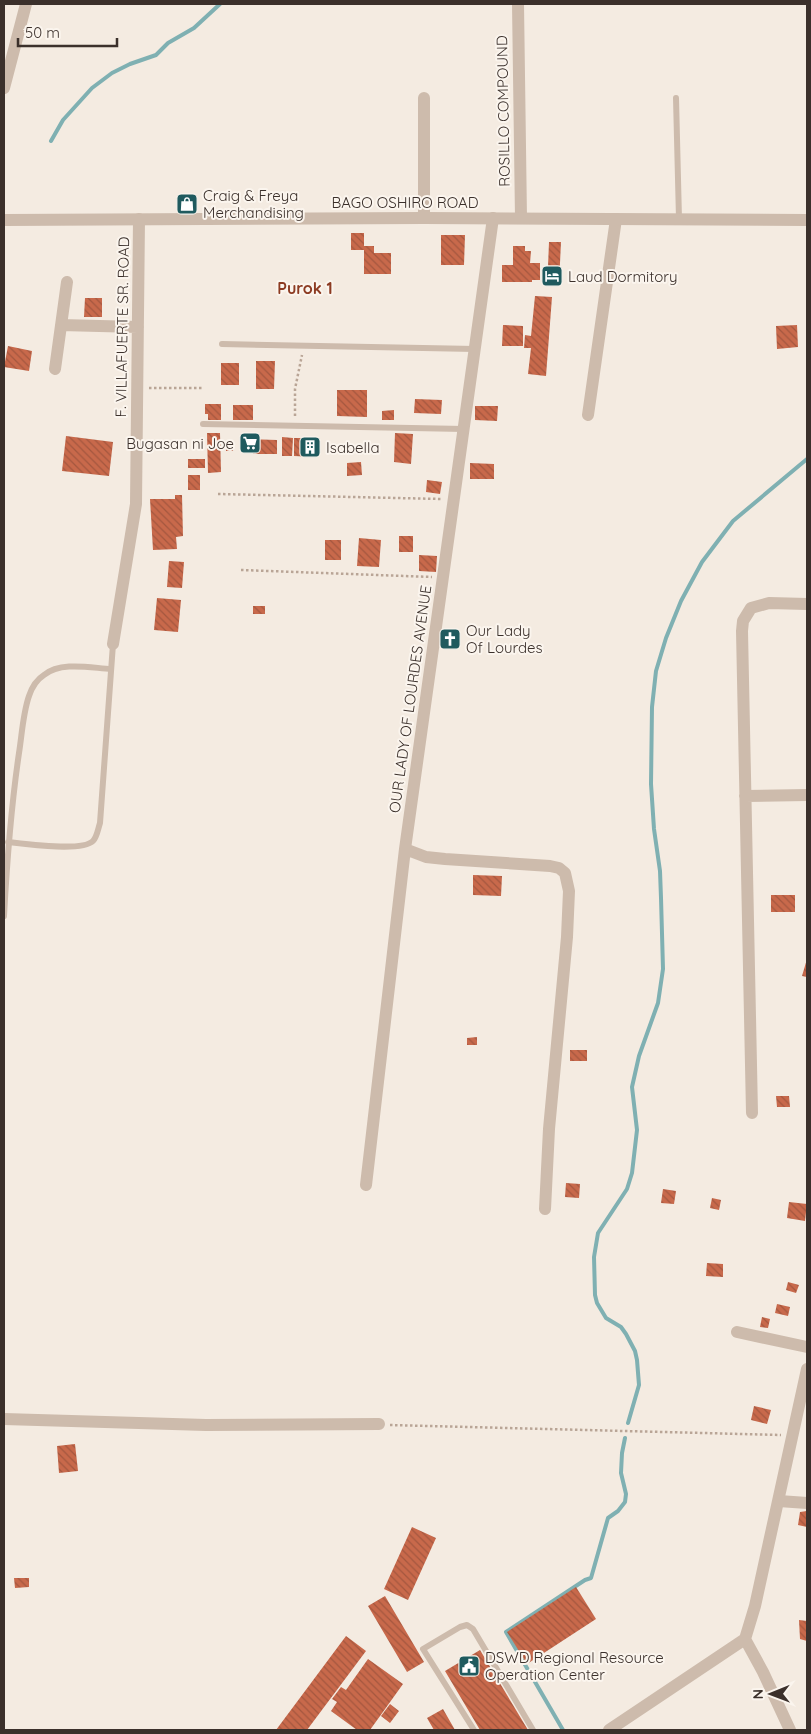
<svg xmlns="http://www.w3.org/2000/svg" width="811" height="1734" viewBox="0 0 811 1734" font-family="Quicksand,sans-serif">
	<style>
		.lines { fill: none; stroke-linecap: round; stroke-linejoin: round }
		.stream { stroke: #7fb0b2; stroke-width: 4 }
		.building { fill: url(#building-back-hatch) }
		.path { stroke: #b9a596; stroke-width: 2.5; stroke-dasharray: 2.5 2.5; stroke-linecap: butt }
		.service { stroke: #cdbbac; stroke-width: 6 }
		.minor { stroke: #cdbbac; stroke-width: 12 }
		.tertiary { stroke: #cdbbac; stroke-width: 12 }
		.labels { text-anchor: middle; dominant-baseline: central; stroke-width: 4; stroke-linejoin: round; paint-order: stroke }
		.street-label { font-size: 15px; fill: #3b302b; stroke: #fbf5ee }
		.poi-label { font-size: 15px; fill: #3b302b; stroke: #fbf5ee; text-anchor: start }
		.neighbourhood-label { font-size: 16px; font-weight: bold; fill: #8c3b22; stroke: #fbf5ee }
	</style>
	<defs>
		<pattern id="building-back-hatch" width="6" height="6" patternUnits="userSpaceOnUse" patternTransform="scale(1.25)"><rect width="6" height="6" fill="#c8694b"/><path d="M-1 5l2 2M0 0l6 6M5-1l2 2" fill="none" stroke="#a4573f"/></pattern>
	</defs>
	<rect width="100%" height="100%" fill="#f4ebe1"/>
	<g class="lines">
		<path class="stream" d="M 51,141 L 63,120 L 92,88 L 112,73 L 130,64 L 156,55 L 168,43 L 194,28 L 220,4
			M 628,1423 L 639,1385 L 637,1360 L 635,1351 L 626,1334 L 621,1327 L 606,1318 L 597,1303 L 595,1295 L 594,1257 L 598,1233 L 627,1189 L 632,1173 L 637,1130 L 632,1087 L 639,1056 L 658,1003 L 663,969 L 661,898 L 660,871 L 654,829 L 651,784 L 652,707 L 656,671 L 666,638 L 681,601 L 702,562 L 733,521 L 807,459
			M 563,1730 L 506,1632 L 585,1580 L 591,1578 L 608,1518 L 618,1511 L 625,1502 L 626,1494 L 621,1473 L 622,1453 L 625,1438"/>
	</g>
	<path class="building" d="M 181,199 L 194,199 L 194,208 L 181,209 Z
		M 351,233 L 364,233 L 364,246 L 374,246 L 374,253 L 391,253 L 391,274 L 364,274 L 364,250 L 351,250 Z
		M 441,235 L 465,235 L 464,265 L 441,265 Z
		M 549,242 L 561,242 L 559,284 L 543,283 L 544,267 L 548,267 Z
		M 513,246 L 525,246 L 525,251 L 531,251 L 530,263 L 540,263 L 540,280 L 532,280 L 532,282 L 502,282 L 502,265 L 513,265 Z
		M 535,296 L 552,297 L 546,376 L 528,374 L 531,348 L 524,348 L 525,335 L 531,336 Z
		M 85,298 L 102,298 L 102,317 L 84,317 Z
		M 503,325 L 523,326 L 523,346 L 502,346 Z
		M 797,325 L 798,347 L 777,349 L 776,326 Z
		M 8,346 L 32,351 L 29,371 L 4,367 Z
		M 256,361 L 275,361 L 274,389 L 256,389 Z
		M 221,363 L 239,363 L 239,385 L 221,385 Z
		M 337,390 L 367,390 L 367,417 L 337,416 Z
		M 415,399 L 442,400 L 441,414 L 414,413 Z
		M 205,404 L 221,404 L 221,420 L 208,420 L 208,414 L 205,414 Z
		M 233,405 L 253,405 L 253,420 L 233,420 Z
		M 475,406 L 498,406 L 497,421 L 475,420 Z
		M 394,410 L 394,420 L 382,420 L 382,411 Z
		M 207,433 L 220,433 L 221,472 L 208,473 Z
		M 395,433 L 413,434 L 411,464 L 394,462 Z
		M 66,436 L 113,442 L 109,476 L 62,471 Z
		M 282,437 L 293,438 L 292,456 L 282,456 Z
		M 294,438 L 316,438 L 315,457 L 294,456 Z
		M 248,439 L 277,440 L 277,454 L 253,454 L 253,447 L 247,446 Z
		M 226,441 L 234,441 L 233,451 L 226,451 Z
		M 188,459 L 205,459 L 205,468 L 188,468 Z
		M 361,462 L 362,475 L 347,476 L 347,463 Z
		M 470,463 L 494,464 L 494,479 L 470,479 Z
		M 188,475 L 200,475 L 200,490 L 188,490 Z
		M 427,480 L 442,482 L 440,494 L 426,492 Z
		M 175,495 L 182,495 L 183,536 L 176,537 L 177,549 L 153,550 L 150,499 L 175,499 Z
		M 399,536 L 413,536 L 413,552 L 399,552 Z
		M 359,538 L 381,540 L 379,567 L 357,566 Z
		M 325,540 L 341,540 L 341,560 L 325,560 Z
		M 419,555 L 437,556 L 436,572 L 419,571 Z
		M 169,561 L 184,562 L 182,588 L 167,587 Z
		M 157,598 L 181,600 L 178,632 L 154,630 Z
		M 253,606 L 265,606 L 265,614 L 253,614 Z
		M 459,632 L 459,645 L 440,646 L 440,633 Z
		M 473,875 L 502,876 L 501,896 L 473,895 Z
		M 771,895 L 795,895 L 795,912 L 771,912 Z
		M 807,959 L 807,977 L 802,976 Z
		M 477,1037 L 477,1045 L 467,1045 L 467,1038 Z
		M 570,1050 L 587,1050 L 587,1061 L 570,1061 Z
		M 776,1096 L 789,1096 L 790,1107 L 777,1107 Z
		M 566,1183 L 580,1184 L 579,1198 L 565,1197 Z
		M 663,1189 L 676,1191 L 674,1204 L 661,1203 Z
		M 712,1198 L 721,1200 L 719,1210 L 710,1208 Z
		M 789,1202 L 807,1204 L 805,1221 L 787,1218 Z
		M 707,1263 L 723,1264 L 723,1277 L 706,1276 Z
		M 788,1282 L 799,1285 L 796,1293 L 786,1290 Z
		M 777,1304 L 790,1307 L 788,1316 L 775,1313 Z
		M 762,1317 L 770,1319 L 768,1328 L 760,1327 Z
		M 754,1406 L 771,1410 L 767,1424 L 751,1420 Z
		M 75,1444 L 78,1471 L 59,1473 L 57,1446 Z
		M 807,1511 L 807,1527 L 798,1525 L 800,1512 Z
		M 412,1527 L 436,1538 L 408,1600 L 384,1589 Z
		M 14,1578 L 29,1578 L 29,1587 L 15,1588 Z
		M 576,1587 L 596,1619 L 527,1664 L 507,1632 Z
		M 385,1596 L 424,1662 L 407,1672 L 368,1606 Z
		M 799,1620 L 807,1621 L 807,1641 L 800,1639 Z
		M 346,1636 L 366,1651 L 307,1730 L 276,1730 Z
		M 480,1650 L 528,1730 L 480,1730 L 445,1671 Z
		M 368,1659 L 403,1684 L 370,1730 L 357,1730 L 331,1711 L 337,1702 L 332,1699 L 341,1687 L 346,1690 Z
		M 390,1704 L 399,1711 L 390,1723 L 381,1716 Z
		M 443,1709 L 455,1730 L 434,1730 L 427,1718 Z"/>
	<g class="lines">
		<path class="path" d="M 149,388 L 203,388
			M 295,416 L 295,389 L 302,355
			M 218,494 L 442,499
			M 241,570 L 432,577
			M 390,1425 L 781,1435"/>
		<path class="service" d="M 676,98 L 679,219
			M 222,344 L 475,349
			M 203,424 L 464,429
			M 8,842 C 25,844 82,852 93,841 C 97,837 98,829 100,823 L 113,644
			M 4,916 C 7,861 11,807 19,753 C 22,734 23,713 29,696 C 32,687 36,680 44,675 C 61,661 91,668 111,669
			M 474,1730 L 423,1649 L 460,1627 L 467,1625 L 473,1629 L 533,1730"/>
		<path class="minor" d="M 518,4 L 521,218
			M 4,88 L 26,4
			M 424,98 L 424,218
			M 61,325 L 138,327
			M 55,369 L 67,282
			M 588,415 L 616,219
			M 113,644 L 136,504 L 139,219
			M 745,796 L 807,795
			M 405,849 L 426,857 L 445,859 L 550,866 L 559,868 L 565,873 L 569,891 L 567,937 L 549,1129 L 545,1209
			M 752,1113 L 742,631 L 743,621 L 751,608 L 769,603 L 807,604
			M 366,1185 L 405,849 L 493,218
			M 737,1332 L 807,1347
			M 4,1419 L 206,1425 L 379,1424
			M 779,1501 L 807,1503"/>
		<path class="tertiary" d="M 4,220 L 424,218 L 807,220
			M 745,1639 L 755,1606 L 807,1369
			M 745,1639 L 763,1672 L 790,1730
			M 609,1730 L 745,1639"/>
	</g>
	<defs>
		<g id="shop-square" transform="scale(1.125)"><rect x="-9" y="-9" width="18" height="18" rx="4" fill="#1f5a5e" stroke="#fbf5ee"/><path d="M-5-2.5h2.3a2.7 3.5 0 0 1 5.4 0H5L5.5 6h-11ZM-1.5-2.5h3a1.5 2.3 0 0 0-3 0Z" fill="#fff"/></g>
		<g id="hotel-square" transform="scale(1.125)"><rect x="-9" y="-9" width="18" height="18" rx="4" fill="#1f5a5e" stroke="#fbf5ee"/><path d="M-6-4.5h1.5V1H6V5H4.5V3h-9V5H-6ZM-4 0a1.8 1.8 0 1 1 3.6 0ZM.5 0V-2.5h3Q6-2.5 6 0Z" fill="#fff"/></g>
		<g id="supermarket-square" transform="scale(1.125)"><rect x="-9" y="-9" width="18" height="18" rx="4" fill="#1f5a5e" stroke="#fbf5ee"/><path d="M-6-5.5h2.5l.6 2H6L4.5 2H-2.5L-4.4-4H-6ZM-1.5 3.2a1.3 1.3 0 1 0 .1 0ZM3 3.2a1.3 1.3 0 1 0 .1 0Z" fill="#fff"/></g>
		<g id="building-square" transform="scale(1.125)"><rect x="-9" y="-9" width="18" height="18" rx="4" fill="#1f5a5e" stroke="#fbf5ee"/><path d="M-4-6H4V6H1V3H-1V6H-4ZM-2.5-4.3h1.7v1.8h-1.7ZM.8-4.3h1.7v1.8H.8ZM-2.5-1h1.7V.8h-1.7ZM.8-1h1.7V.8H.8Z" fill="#fff"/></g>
		<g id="church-square" transform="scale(1.125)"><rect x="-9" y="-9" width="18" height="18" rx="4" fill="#1f5a5e" stroke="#fbf5ee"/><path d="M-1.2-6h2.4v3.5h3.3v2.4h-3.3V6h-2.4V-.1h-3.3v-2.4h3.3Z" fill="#fff"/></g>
		<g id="civic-square" transform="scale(1.125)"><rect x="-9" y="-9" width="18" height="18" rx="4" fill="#1f5a5e" stroke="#fbf5ee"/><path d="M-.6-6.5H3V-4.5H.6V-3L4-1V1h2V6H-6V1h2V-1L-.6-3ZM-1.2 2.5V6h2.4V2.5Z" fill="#fff"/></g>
	</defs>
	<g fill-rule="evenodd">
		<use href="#shop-square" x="187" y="204"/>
		<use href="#hotel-square" x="552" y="276"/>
		<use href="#supermarket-square" x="250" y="443"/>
		<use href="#building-square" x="310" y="447"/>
		<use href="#church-square" x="450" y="639"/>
		<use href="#civic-square" x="469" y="1666"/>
	</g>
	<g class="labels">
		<g class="street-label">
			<text transform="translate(503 111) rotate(-91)">ROSILLO COMPOUND</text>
			<text x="405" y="202">BAGO OSHIRO ROAD</text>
			<text transform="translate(122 327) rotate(-89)">F. VILLAFUERTE SR. ROAD</text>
			<text transform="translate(410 699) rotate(-82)">OUR LADY OF LOURDES AVENUE</text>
		</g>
		<g class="poi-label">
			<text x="203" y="195">Craig &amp; Freya<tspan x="203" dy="17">Merchandising</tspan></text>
			<text x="568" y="276">Laud Dormitory</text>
			<text x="234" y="443" text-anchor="end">Bugasan ni Joe</text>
			<text x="326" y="447">Isabella</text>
			<text x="466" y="630">Our Lady<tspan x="466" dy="17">Of Lourdes</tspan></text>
			<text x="485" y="1657">DSWD Regional Resource<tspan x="485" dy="17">Operation Center</tspan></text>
		</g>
		<g class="neighbourhood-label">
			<text x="305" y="288">Purok 1</text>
		</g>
	</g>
	<rect width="811" height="1734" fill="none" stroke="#3b302b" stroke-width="10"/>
	<g transform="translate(771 1694) rotate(269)" stroke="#fbf5ee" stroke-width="4" paint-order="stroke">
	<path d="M0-4L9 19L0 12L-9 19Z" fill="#3b302b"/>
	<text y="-8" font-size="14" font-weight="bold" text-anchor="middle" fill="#3b302b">N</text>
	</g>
	<path d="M18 38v8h99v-8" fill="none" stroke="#3b302b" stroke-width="2.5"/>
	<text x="25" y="38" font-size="15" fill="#3b302b" stroke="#fbf5ee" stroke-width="4" paint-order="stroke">50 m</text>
</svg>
